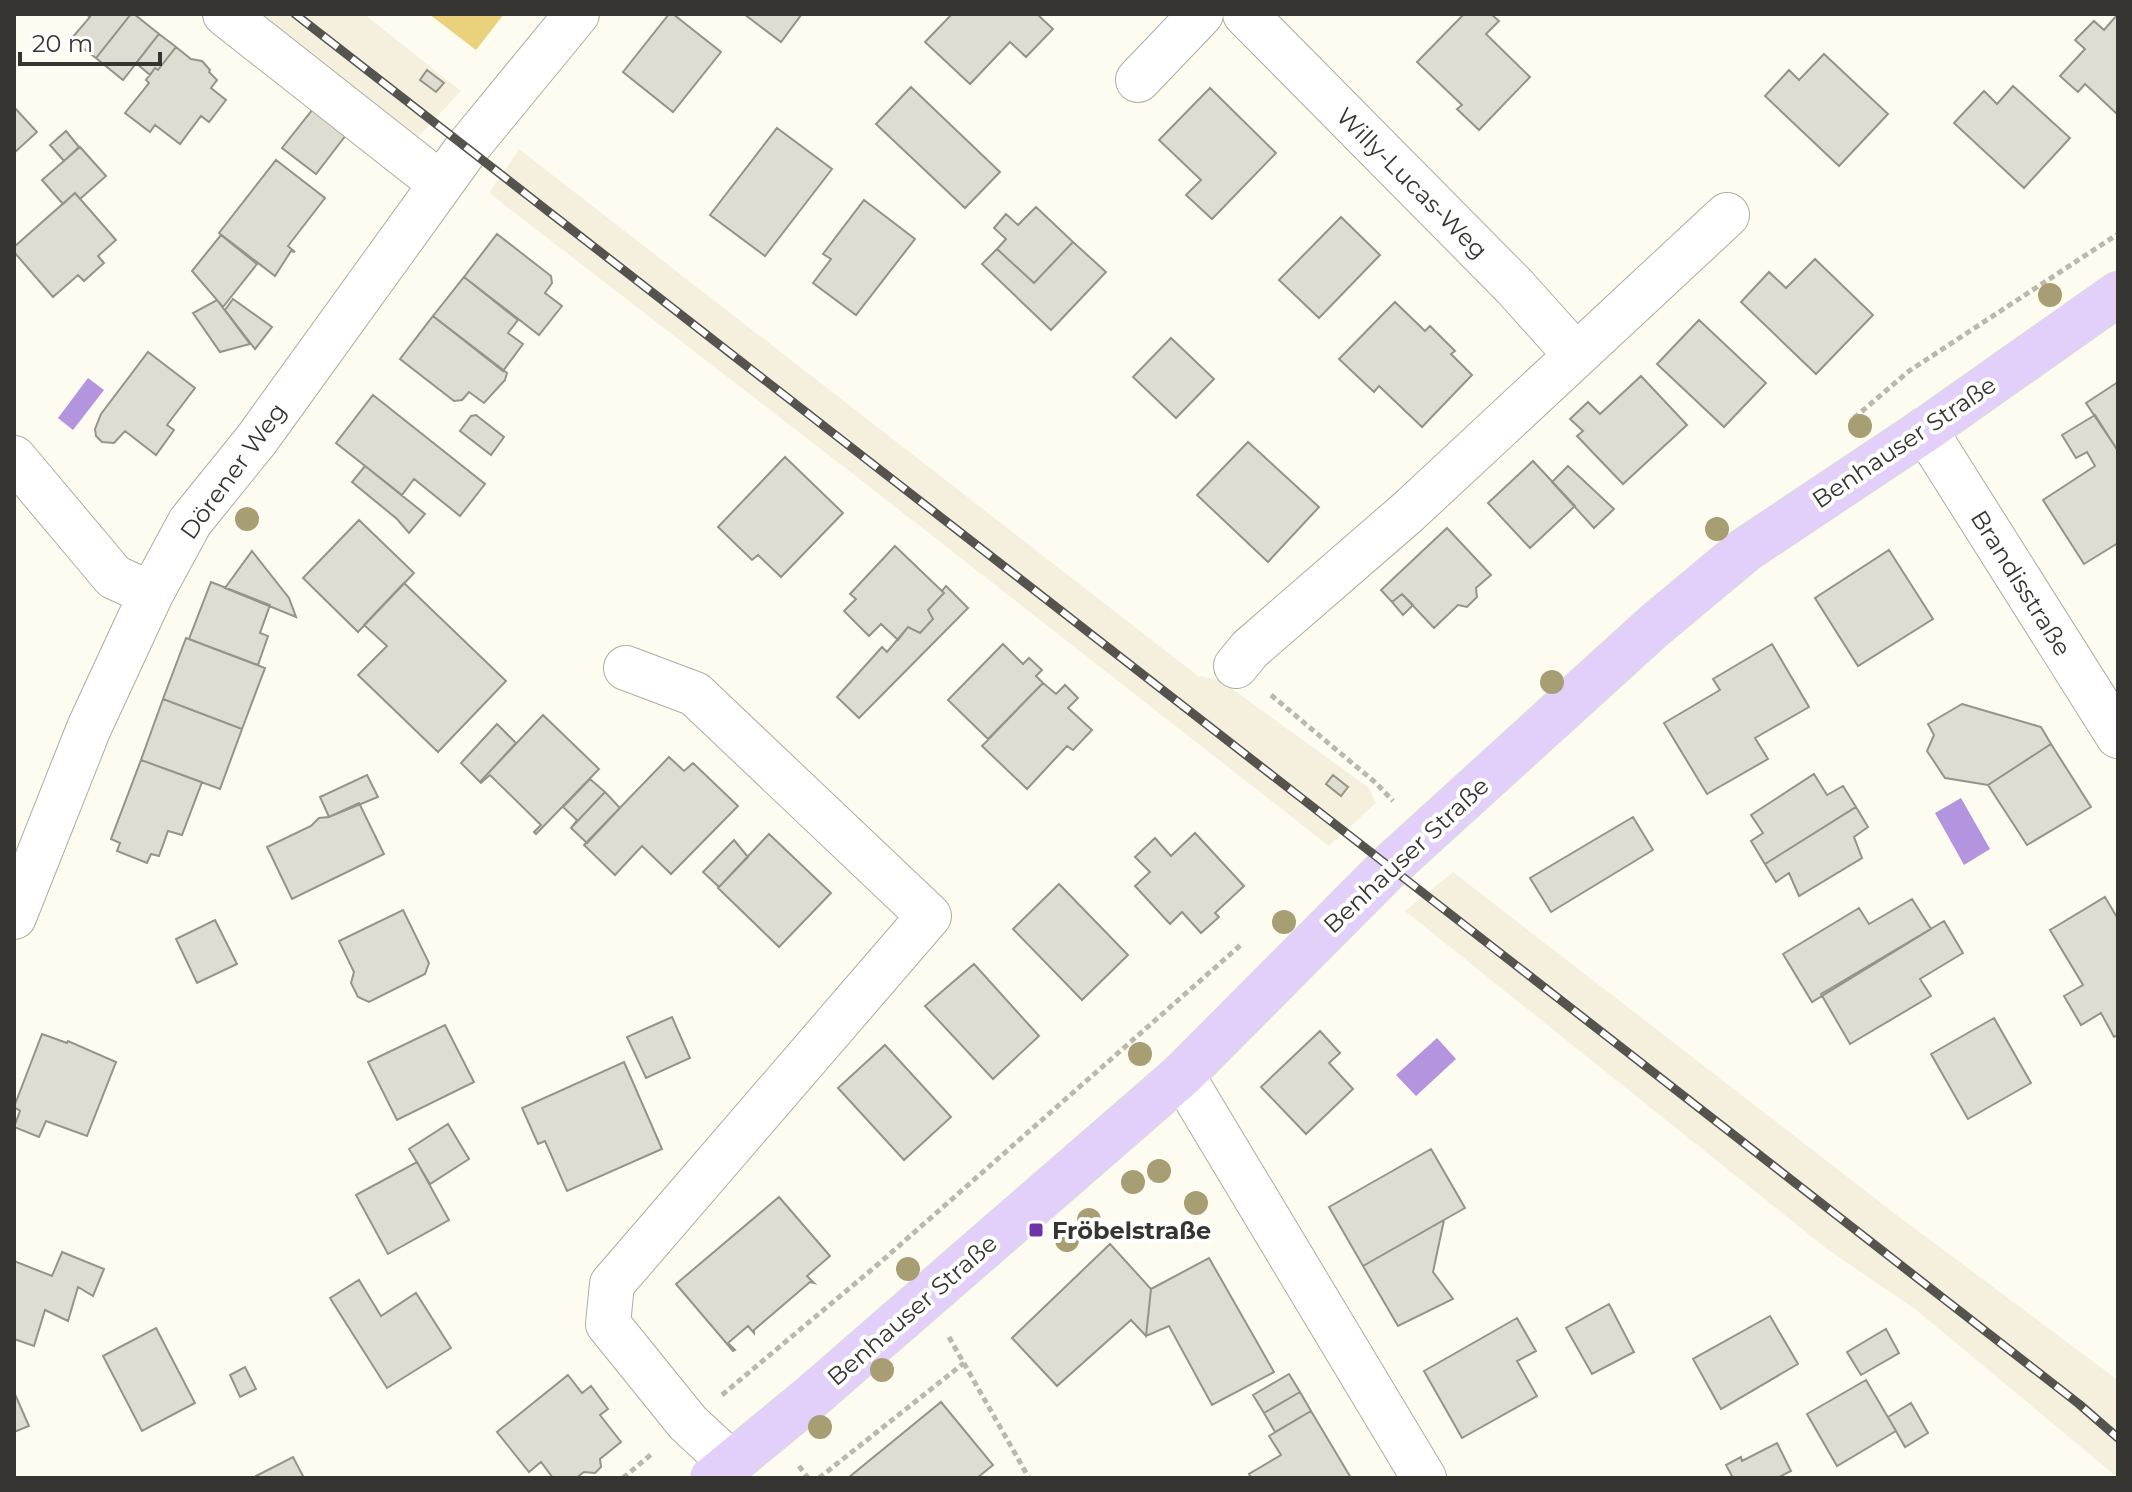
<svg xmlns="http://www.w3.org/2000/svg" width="2132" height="1492" viewBox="0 0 2132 1492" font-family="Montserrat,sans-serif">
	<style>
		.built { fill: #f5f0de }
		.green { fill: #ead27c }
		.water { fill: #b394de }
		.building { fill: #dfddd2; stroke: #969389; stroke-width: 2 }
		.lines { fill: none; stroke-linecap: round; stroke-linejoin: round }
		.minor-casing { stroke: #afaca2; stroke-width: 46 }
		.major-casing { stroke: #dbdbda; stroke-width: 46 }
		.path { stroke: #bbb8b0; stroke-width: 5; stroke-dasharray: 6 4; stroke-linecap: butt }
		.minor { stroke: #fff; stroke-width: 44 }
		.major { stroke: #e2d0fb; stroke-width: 44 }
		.rail-casing { stroke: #55534e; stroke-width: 9 }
		.rail { stroke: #fff; stroke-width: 6; stroke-dasharray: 18; stroke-linecap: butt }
		.tree { fill: #a89e74 }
		.poi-dot { fill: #6f33a9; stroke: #fff; stroke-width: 3 }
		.labels { text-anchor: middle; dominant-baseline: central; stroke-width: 8; stroke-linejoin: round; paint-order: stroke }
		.street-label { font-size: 24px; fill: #373531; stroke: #fff }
		.poi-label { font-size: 24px; font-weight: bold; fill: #373531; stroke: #fff; text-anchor: start }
	</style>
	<rect width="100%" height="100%" fill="#fefbf0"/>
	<path class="built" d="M 259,14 L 364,14 L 461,91 L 417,138 Z
		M 519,149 L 1198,676 L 1220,680 L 1369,788 L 1376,803 L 1329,846 L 857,477 L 489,193 Z
		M 1453,872 L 1898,1216 L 2118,1380 L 2118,1478 L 1915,1309 L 1827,1249 L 1405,911 Z"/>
	<path class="green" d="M 429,14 L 504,14 L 476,50 Z"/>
	<path class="water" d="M 88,378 L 104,390 L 73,430 L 58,418 Z
		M 1961,798 L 1990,849 L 1964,865 L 1935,813 Z
		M 1437,1038 L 1456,1059 L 1416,1096 L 1396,1075 Z"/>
	<path class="building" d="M 86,14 L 131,14 L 96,58 L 71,39 L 90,17 Z
		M 131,14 L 134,14 L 159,34 L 123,80 L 96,58 Z
		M 669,14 L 673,14 L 721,52 L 673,112 L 623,72 Z
		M 744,14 L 799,14 L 801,15 L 781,42 Z
		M 952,14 L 1037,14 L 1053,29 L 1026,57 L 1010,42 L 970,84 L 925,42 Z
		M 1464,14 L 1491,14 L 1499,21 L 1486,34 L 1530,77 L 1479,130 L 1457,109 L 1462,105 L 1417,62 Z
		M 2117,15 L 2118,16 L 2118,115 L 2085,84 L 2078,92 L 2060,76 L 2085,49 L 2075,40 L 2094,21 L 2104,30 Z
		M 159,34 L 176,47 L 158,70 L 155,68 L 150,75 L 136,63 Z
		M 176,47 L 191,59 L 202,61 L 210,70 L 209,72 L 217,80 L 211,88 L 226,100 L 209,122 L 201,116 L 180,144 L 155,125 L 150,132 L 125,113 L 149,83 L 146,80 L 155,68 L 158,70 Z
		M 1824,54 L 1888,114 L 1839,166 L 1765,96 L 1789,70 L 1799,80 Z
		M 427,70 L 444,83 L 436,92 L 420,80 Z
		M 2013,86 L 2070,138 L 2024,188 L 1954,123 L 1984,91 L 1997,104 Z
		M 911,87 L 1000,172 L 965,208 L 876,124 Z
		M 1210,88 L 1276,153 L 1212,219 L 1186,195 L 1201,180 L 1159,140 Z
		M 14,107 L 37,132 L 14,153 Z
		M 313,109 L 346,135 L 316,174 L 282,148 Z
		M 777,128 L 832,169 L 765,256 L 710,215 Z
		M 66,131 L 79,147 L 64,161 L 50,145 Z
		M 80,147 L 106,176 L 80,199 L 75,193 L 63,204 L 42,180 Z
		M 276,160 L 325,198 L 288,246 L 295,252 L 291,251 L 275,276 L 219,233 Z
		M 75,193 L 116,240 L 98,256 L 104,263 L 84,281 L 78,275 L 53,297 L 14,252 L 14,247 Z
		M 864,200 L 915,239 L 856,315 L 813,283 L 831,259 L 823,254 Z
		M 1036,207 L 1073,242 L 1034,283 L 997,249 L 1006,239 L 994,228 L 1006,214 L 1018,225 Z
		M 1341,217 L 1380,255 L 1319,318 L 1279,280 Z
		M 497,234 L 551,276 L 552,283 L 545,293 L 562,306 L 539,335 L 464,277 Z
		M 221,235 L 257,264 L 223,307 L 192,271 Z
		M 1073,242 L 1106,272 L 1051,330 L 982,264 L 997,249 L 1034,283 Z
		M 1815,259 L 1873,315 L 1816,374 L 1741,302 L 1769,272 L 1786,288 Z
		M 464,277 L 518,320 L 508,333 L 523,344 L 503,371 L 433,316 Z
		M 233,299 L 272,327 L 255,349 L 225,310 Z
		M 217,300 L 250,344 L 220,352 L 193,313 Z
		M 1395,302 L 1425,331 L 1430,326 L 1455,351 L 1451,354 L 1472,375 L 1422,427 L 1379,386 L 1374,392 L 1339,359 Z
		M 433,316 L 507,373 L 505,380 L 484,403 L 469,392 L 462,400 L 454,401 L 400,359 Z
		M 1699,320 L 1766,383 L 1724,427 L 1657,364 Z
		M 1171,338 L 1214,379 L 1176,418 L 1133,377 Z
		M 148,352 L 195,388 L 167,425 L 174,430 L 156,455 L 125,431 L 114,443 L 102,442 L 96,436 L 95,429 L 101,414 Z
		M 1641,376 L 1687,425 L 1623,484 L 1577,436 L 1583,431 L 1570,419 L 1588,402 L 1600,414 Z
		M 2118,382 L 2118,451 L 2086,403 Z
		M 373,395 L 485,484 L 460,516 L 414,479 L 402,495 L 336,443 Z
		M 476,415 L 504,437 L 491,455 L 460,431 L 471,416 Z
		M 2095,415 L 2118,451 L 2118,543 L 2084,564 L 2043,500 L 2095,466 L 2087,452 L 2076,458 L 2062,435 Z
		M 1248,442 L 1319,507 L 1268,562 L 1197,495 Z
		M 785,457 L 843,513 L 781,577 L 758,555 L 752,560 L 718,527 Z
		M 1533,461 L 1575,506 L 1530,548 L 1488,503 Z
		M 365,466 L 425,514 L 409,533 L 397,519 L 352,482 Z
		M 1568,466 L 1614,509 L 1594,528 L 1552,482 Z
		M 359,520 L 414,573 L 358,632 L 303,578 Z
		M 1447,528 L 1491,575 L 1476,588 L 1477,597 L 1467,607 L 1458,605 L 1434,628 L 1402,594 L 1392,602 L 1381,590 Z
		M 895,546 L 944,593 L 928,610 L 933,619 L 920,633 L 908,627 L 898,640 L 881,624 L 869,636 L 844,611 L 856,599 L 850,594 Z
		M 1889,550 L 1933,619 L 1858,666 L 1815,598 Z
		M 252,551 L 289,598 L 296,617 L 225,588 Z
		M 211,582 L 270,605 L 260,633 L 268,636 L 258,665 L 189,639 Z
		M 404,583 L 506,681 L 438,752 L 358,675 L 387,646 L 364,625 Z
		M 946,586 L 968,608 L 859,718 L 837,697 L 882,647 L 887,652 L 908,627 L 920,633 L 933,619 L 928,610 L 944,593 L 942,591 Z
		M 1402,594 L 1413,605 L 1403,615 L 1392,602 Z
		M 186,638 L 265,668 L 242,729 L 163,699 Z
		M 1003,644 L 1023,664 L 1029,658 L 1042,670 L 1036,676 L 1043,683 L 988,739 L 948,700 Z
		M 1772,644 L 1809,707 L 1755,738 L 1768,759 L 1707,794 L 1664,723 L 1720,690 L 1713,679 Z
		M 1043,683 L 1056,694 L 1065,685 L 1078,698 L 1068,708 L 1092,730 L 1073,750 L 1067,746 L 1027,789 L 982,746 Z
		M 163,699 L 242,729 L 220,789 L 141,760 Z
		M 1962,704 L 2041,727 L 2051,744 L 1988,785 L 1945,778 L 1927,751 L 1934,735 L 1928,724 Z
		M 543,715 L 599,769 L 536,834 L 534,832 L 541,825 L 490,775 L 481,783 L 480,782 Z
		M 497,724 L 516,743 L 480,782 L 461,763 Z
		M 2051,744 L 2091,807 L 2027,845 L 1988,785 Z
		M 669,757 L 684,771 L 693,763 L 738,806 L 671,874 L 642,846 L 615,875 L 584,845 Z
		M 141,760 L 202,782 L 182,835 L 168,831 L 159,856 L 151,854 L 147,863 L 117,851 L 120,843 L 111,839 Z
		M 1814,774 L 1827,795 L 1843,786 L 1856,807 L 1765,864 L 1751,841 L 1763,833 L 1751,815 Z
		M 367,775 L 378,797 L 329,817 L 320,797 Z
		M 1333,775 L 1348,787 L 1341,796 L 1326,784 Z
		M 590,779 L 605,792 L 571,828 L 577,820 L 563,807 Z
		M 605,792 L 620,808 L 587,843 L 571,828 Z
		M 359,803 L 384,854 L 292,899 L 267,847 L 311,826 L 319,818 L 329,817 Z
		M 1856,807 L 1868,827 L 1854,837 L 1862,858 L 1799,896 L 1789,873 L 1776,882 L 1765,864 Z
		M 1633,817 L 1653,850 L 1551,912 L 1530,878 Z
		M 1195,833 L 1244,886 L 1215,913 L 1219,917 L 1201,933 L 1182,912 L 1170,924 L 1135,886 L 1150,872 L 1135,857 L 1155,838 L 1171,856 Z
		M 769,834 L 831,893 L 779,947 L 718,888 Z
		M 734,840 L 748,857 L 719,887 L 703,872 Z
		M 1059,884 L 1128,955 L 1082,1000 L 1013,929 Z
		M 2105,897 L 2118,919 L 2118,1035 L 2114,1037 L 2101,1013 L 2081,1025 L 2064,996 L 2083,985 L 2050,930 Z
		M 1912,899 L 1931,929 L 1812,1002 L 1783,954 L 1859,908 L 1869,924 Z
		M 403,910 L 429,963 L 425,974 L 369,1002 L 358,997 L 351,983 L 354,972 L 339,941 Z
		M 215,920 L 237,964 L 197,983 L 176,939 Z
		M 1944,921 L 1963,953 L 1920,979 L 1931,996 L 1850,1044 L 1821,994 Z
		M 974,964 L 1039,1036 L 993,1079 L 925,1006 Z
		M 672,1017 L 690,1058 L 646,1078 L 627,1037 Z
		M 1994,1018 L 2031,1083 L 1968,1119 L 1931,1054 Z
		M 445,1025 L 474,1082 L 397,1120 L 368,1062 Z
		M 1320,1031 L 1340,1053 L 1329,1063 L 1353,1089 L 1306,1134 L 1261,1087 Z
		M 42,1034 L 67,1043 L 68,1041 L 116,1062 L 87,1136 L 46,1121 L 39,1137 L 14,1127 L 20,1111 L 14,1107 Z
		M 885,1045 L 951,1117 L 904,1160 L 838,1088 Z
		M 624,1062 L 662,1149 L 567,1191 L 545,1141 L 538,1144 L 522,1108 Z
		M 448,1124 L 469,1159 L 430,1184 L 409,1149 Z
		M 1431,1149 L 1465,1208 L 1363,1266 L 1329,1207 Z
		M 417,1162 L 449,1220 L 388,1254 L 356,1195 Z
		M 779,1197 L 830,1256 L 807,1276 L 814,1283 L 810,1282 L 754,1330 L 754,1333 L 748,1326 L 728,1343 L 735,1350 L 733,1351 L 676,1284 Z
		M 1444,1220 L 1433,1272 L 1453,1299 L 1398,1326 L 1363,1266 Z
		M 1110,1244 L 1151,1289 L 1146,1336 L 1131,1320 L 1057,1386 L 1012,1338 Z
		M 62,1252 L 104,1269 L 93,1296 L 78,1287 L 68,1321 L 45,1310 L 34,1346 L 14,1339 L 14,1261 L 52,1276 Z
		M 1209,1258 L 1274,1372 L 1212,1405 L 1169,1326 L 1146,1336 L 1151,1289 Z
		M 359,1280 L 381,1316 L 416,1293 L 451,1348 L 387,1388 L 330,1298 Z
		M 1609,1304 L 1634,1352 L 1592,1374 L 1566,1328 Z
		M 1770,1316 L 1798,1364 L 1721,1409 L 1693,1359 Z
		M 1517,1318 L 1536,1351 L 1517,1361 L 1537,1396 L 1462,1438 L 1424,1371 Z
		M 156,1328 L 195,1403 L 142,1431 L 103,1356 Z
		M 1886,1329 L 1899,1353 L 1861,1375 L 1847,1352 Z
		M 245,1367 L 256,1389 L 240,1397 L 230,1375 Z
		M 1289,1374 L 1300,1392 L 1264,1413 L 1253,1395 Z
		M 568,1375 L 582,1393 L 591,1386 L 608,1409 L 600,1415 L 621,1442 L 600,1459 L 601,1467 L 595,1473 L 584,1472 L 576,1478 L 553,1478 L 541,1462 L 529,1472 L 497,1432 Z
		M 1866,1380 L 1896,1431 L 1837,1466 L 1807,1414 Z
		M 14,1392 L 29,1426 L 14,1432 Z
		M 1300,1392 L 1311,1411 L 1275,1432 L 1264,1413 Z
		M 941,1402 L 993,1465 L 977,1478 L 848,1478 Z
		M 1911,1403 L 1928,1433 L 1905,1447 L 1888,1417 Z
		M 1311,1411 L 1351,1478 L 1251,1478 L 1249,1474 L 1281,1455 L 1269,1436 Z
		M 1777,1443 L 1791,1471 L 1777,1478 L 1733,1478 L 1726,1465 L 1741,1457 L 1742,1461 Z
		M 293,1457 L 304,1478 L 257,1478 L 256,1476 Z"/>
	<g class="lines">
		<g class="minor-casing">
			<path id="minor" d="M 225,14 L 441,184
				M 1245,14 L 1515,287 L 1576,355
				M 1138,80 L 1201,14
				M 1925,430 L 2118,736
				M 14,458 L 114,577 L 151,594
				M 1236,666 L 1250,649 L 1408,512 L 1727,215
				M 626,668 L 695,694 L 929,916 L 612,1284 L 608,1324 L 688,1423 L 731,1463
				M 14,917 L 89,728 L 151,594 L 190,522 L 257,439 L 467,148 L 577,14
				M 1182,1075 L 1424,1478"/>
		</g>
		<g class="major-casing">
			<path id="major" d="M 713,1478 L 809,1399 L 1182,1075 L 1390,866 L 1654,626 L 1745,550 L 1925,430 L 2118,294"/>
		</g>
		<path class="path" d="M 1854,418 L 1909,371 L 2118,234
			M 1271,695 L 1376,783 L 1393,801
			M 949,1337 L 1029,1478
			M 722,1395 L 876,1266 L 1243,943
			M 799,1466 L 808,1478
			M 623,1478 L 653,1453
			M 819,1478 L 964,1363"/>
		<use href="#minor" class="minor"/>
		<use href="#major" class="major"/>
		<g class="rail-casing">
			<path id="rail" d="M 295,14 L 2079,1404 L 2118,1438"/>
		</g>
		<use href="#rail" class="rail"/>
	</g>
	<g class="tree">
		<circle cx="2050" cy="295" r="12"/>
		<circle cx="1860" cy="426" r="12"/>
		<circle cx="247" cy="519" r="12"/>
		<circle cx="1717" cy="529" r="12"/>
		<circle cx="1552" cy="682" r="12"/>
		<circle cx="1284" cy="922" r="12"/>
		<circle cx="1140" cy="1054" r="12"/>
		<circle cx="1159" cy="1171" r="12"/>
		<circle cx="1133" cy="1182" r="12"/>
		<circle cx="1196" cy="1203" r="12"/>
		<circle cx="1089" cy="1220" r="12"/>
		<circle cx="1067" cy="1240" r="12"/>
		<circle cx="908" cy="1269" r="12"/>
		<circle cx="882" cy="1370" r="12"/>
		<circle cx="820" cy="1427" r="12"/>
	</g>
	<rect class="poi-dot" x="1028" y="1222" width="16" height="16" rx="4"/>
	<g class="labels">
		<g class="street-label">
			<text transform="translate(1412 183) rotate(45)">Willy-Lucas-Weg</text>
			<text transform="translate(1904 442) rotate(-34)">Benhauser Straße</text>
			<text transform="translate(233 471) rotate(-54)">Dörener Weg</text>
			<text transform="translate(2021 583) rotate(58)">Brandisstraße</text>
			<text transform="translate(1406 855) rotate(-43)">Benhauser Straße</text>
			<text transform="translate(912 1310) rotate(-41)">Benhauser Straße</text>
		</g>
		<g class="poi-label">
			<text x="1052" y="1230">Fröbelstraße</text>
		</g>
	</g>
	<rect width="2132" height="1492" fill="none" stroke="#373531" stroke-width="32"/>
	<path d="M20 52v12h140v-12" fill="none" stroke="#373531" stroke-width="4"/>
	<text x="32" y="52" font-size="24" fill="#373531" stroke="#ffffff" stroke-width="6" paint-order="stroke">20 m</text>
</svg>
